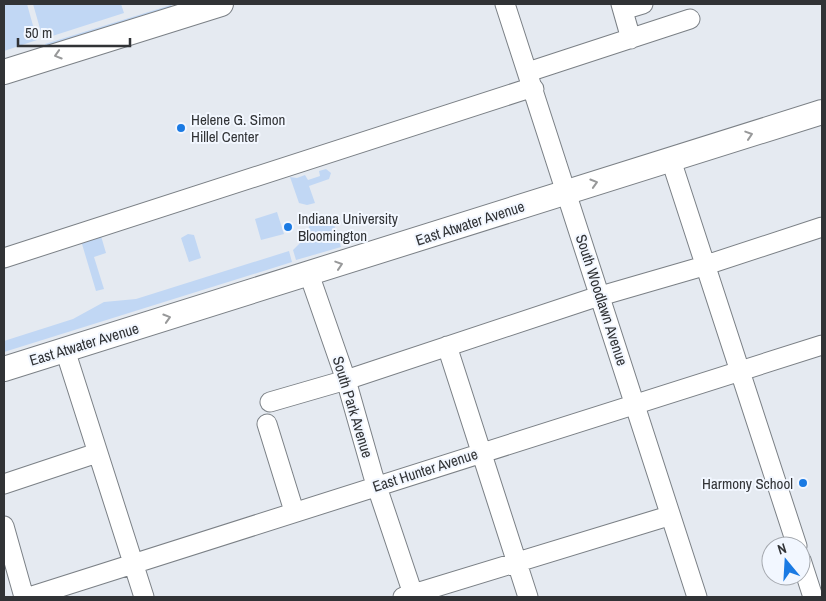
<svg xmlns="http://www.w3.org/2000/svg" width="826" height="601" viewBox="0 0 826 601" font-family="'Archivo Narrow',sans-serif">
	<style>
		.green { fill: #c1d7f4 }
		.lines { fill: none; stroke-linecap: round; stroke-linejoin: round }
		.minor-casing { stroke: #7b8086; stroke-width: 21 }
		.major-casing { stroke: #7b8086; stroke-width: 26 }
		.minor { stroke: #fff; stroke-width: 19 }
		.major { stroke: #fff; stroke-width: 24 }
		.oneway { stroke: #98999a }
		.poi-dot { fill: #1a7ae3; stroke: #f2f7ff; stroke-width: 2 }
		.labels { text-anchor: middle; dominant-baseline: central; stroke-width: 4; stroke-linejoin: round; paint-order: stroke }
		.poi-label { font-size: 15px; fill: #313336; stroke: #f2f7ff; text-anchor: start }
		.street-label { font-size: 15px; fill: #313336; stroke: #f2f7ff }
	</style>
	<rect width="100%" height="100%" fill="#e5eaf1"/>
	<path class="green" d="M 4,4 L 27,4 L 37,40 L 4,51 Z
		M 33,4 L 121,4 L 124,13 L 43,39 Z
		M 171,5 L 172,9 L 47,48 L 45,44 Z
		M 326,169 L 331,173 L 329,179 L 309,186 L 315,203 L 307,205 L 299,203 L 290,177 L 297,178 L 305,175 L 308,180 L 320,176 L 319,171 Z
		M 277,212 L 284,234 L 261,240 L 255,219 Z
		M 331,215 L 341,247 L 296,260 L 293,250 L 302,241 L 312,221 Z
		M 188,234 L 194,235 L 201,258 L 189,262 L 181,238 Z
		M 101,236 L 106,253 L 94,257 L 104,289 L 96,291 L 82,244 L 69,246 Z
		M 289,251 L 292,262 L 4,352 L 4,341 L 73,319 L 104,302 L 136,299 Z"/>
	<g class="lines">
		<g class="minor-casing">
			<path id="minor" d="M 505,4 L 697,597
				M 621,4 L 631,39
				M 623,10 L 643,4
				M 528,72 L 690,19
				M 671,160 L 797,546
				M 4,258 L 527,89 L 534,89
				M 309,274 L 346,380 L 373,475 L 414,597
				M 447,346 L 528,597
				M 65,350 L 144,597
				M 270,402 L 346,380 L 590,299 L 697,268 L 822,227
				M 267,424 L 294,511
				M 4,484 L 97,453
				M 4,526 L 24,597
				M 801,560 L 813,597
				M 29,597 L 822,345
				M 403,597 L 662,518"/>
		</g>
		<g class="major-casing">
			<path id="major" d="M 4,72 L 221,4
				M 4,369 L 822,112"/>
		</g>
		<use href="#minor" class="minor"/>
		<use href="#major" class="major"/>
	</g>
	<defs><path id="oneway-chevron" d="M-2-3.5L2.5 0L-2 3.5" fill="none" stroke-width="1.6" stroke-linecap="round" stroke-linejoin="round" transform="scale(1.25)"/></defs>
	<g class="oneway">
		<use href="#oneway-chevron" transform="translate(58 55) rotate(163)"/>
		<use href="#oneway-chevron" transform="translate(749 135) rotate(-18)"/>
		<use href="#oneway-chevron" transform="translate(594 183) rotate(-17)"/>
		<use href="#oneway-chevron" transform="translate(339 265) rotate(-18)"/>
		<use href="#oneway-chevron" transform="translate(167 318) rotate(-17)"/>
	</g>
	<g class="poi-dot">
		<circle cx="181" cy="128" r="5"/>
		<circle cx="288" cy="227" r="5"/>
		<circle cx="803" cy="483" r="5"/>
	</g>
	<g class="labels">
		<g class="poi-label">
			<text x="191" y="119">Helene G. Simon<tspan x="191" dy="17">Hillel Center</tspan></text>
			<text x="298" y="218">Indiana University<tspan x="298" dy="17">Bloomington</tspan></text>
			<text x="793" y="483" text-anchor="end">Harmony School</text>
		</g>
		<g class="street-label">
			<text transform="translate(470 223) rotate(-18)">East Atwater Avenue</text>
			<text transform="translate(602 300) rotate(72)">South Woodlawn Avenue</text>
			<text transform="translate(84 344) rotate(-17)">East Atwater Avenue</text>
			<text transform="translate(353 407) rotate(73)">South Park Avenue</text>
			<text transform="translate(425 470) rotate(-18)">East Hunter Avenue</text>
		</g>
	</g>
	<rect width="826" height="601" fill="none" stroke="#313336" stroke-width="10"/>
	<g transform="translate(786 561) rotate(342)"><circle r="24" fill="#f2f7ff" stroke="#a5a9af"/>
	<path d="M0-4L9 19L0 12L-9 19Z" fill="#1a7ae3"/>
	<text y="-8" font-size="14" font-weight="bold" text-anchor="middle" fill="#313336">N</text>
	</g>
	<path d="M18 38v8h112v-8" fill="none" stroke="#313336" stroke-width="2.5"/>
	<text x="25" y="38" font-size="15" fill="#313336" stroke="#f2f7ff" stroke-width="4" paint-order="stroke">50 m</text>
</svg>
